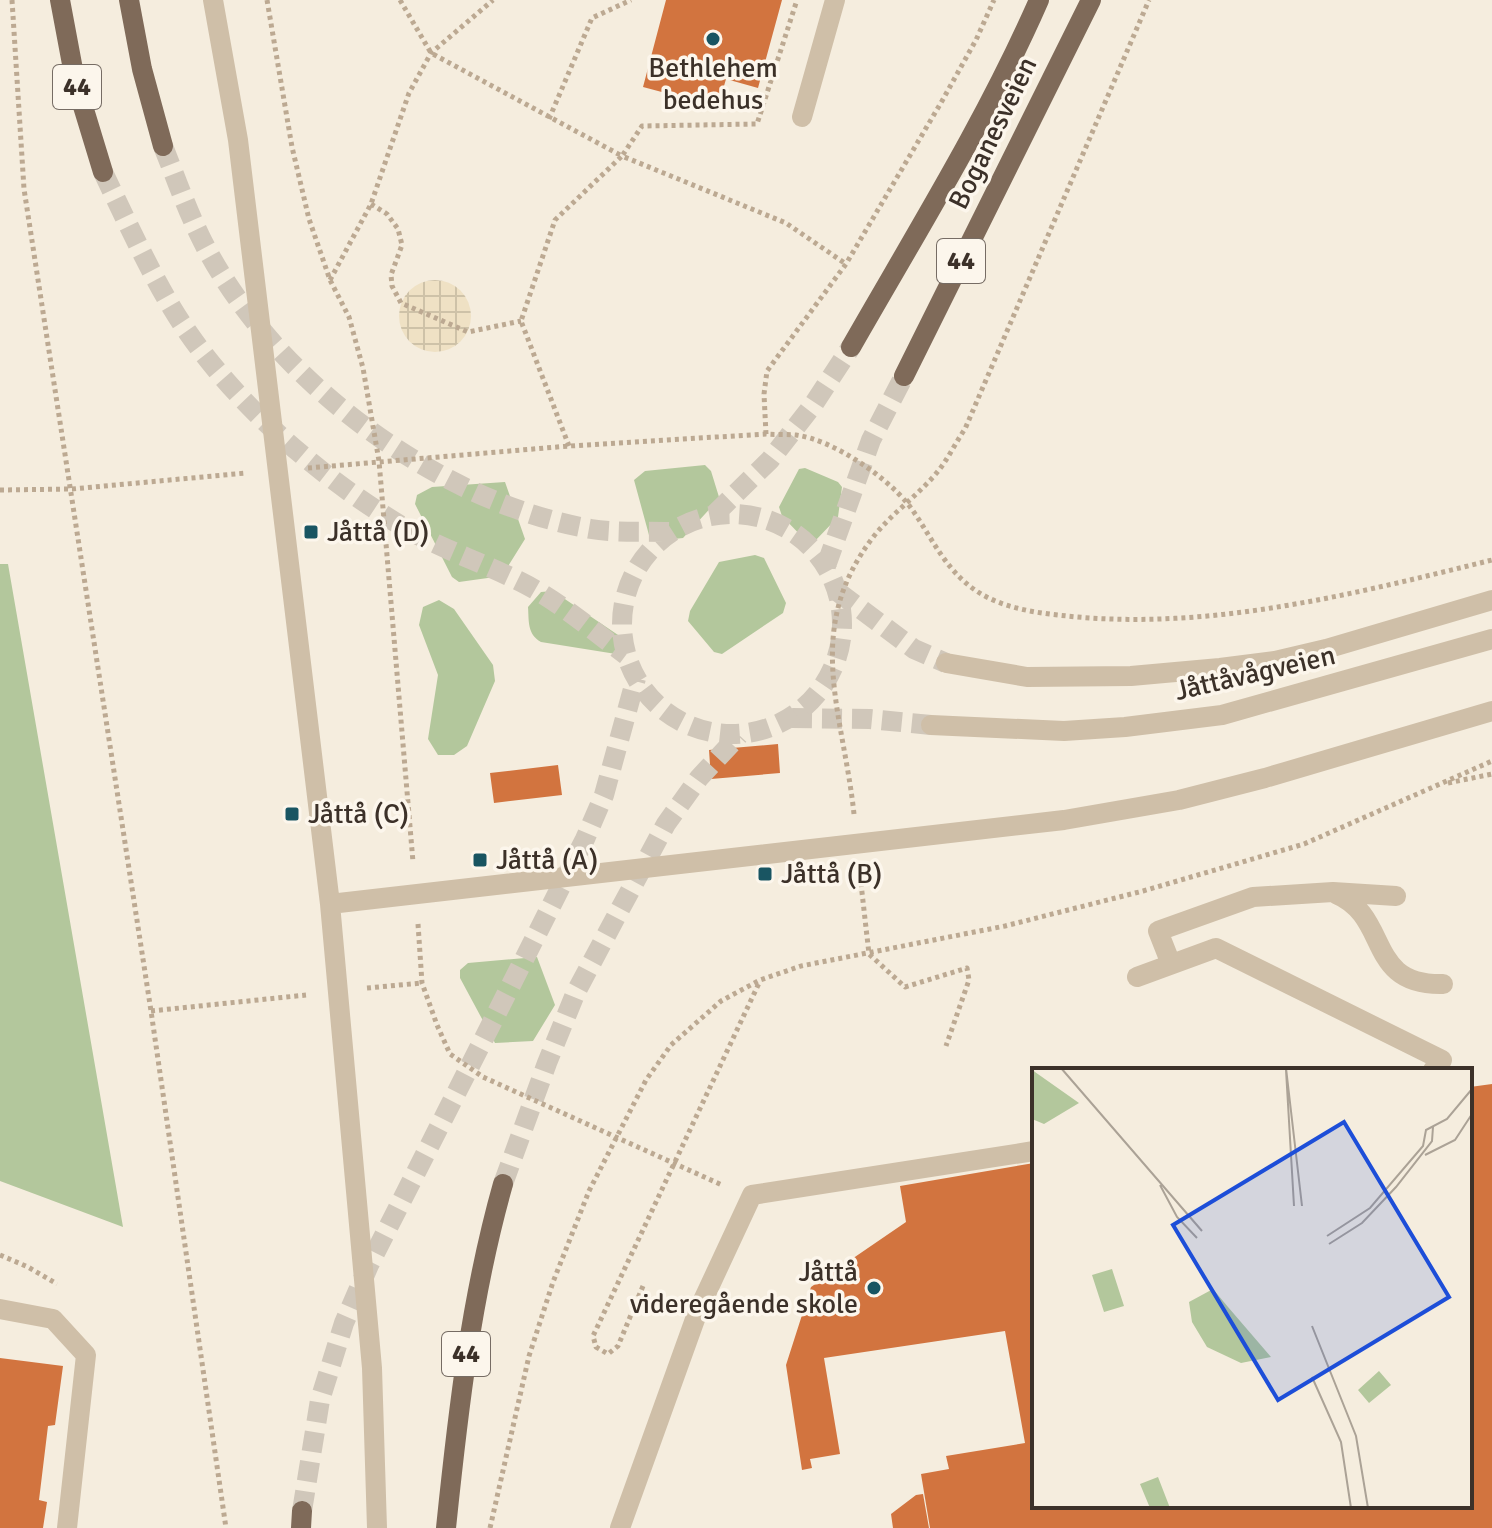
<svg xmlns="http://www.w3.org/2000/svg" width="1492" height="1528" viewBox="0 0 1492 1528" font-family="Signika,sans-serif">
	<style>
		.grass { fill: #b3c79c }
		.plaza { fill: url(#plaza-grid) }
		.building { fill: #d2743f }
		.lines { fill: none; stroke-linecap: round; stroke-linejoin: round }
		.minor-tunnel { stroke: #d0c7ba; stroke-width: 20; stroke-dasharray: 20 10; stroke-linecap: butt }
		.major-tunnel { stroke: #d0c7ba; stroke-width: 20; stroke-dasharray: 20 10; stroke-linecap: butt }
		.path { stroke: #bca992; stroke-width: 5; stroke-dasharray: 4 4; stroke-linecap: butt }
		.minor { stroke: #cfbfa8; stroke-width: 20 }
		.major { stroke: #7f6a59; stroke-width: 20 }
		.poi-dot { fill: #195562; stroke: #fcf6ec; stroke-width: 3 }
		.labels { text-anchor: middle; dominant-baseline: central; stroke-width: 7; stroke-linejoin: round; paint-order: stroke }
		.shield { fill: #fcf6ec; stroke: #766c64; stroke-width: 2 }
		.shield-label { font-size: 26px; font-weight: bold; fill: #3c3129 }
		.poi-label { font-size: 28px; fill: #3c3129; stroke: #fcf6ec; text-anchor: start }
		.street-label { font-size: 28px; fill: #3c3129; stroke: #fcf6ec }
		.inset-road { fill: none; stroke: #aba296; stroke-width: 2 }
		.view { fill: #1d4ed8; fill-opacity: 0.15; stroke: #1d4ed8; stroke-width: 4 }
		.inset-edge { fill: none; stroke: #3c3129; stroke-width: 4 }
	</style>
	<defs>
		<pattern id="plaza-grid" width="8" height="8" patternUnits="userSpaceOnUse" patternTransform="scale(2)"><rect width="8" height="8" fill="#efe1c4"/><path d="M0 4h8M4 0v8" fill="none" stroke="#cec2a8"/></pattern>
	</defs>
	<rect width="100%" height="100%" fill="#f5edde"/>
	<path class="grass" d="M 705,465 L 711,471 L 719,497 L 716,502 L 683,538 L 655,541 L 649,535 L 634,480 L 645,471 Z
		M 805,468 L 838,482 L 842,487 L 838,517 L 814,542 L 807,542 L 782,516 L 779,507 L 799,469 Z
		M 505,482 L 525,539 L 502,576 L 459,582 L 452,577 L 415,504 L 417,495 L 432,487 Z
		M 755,555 L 764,558 L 786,603 L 783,613 L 722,654 L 714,652 L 688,621 L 690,611 L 719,562 Z
		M 0,564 L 8,564 L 123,1227 L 0,1181 Z
		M 553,591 L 621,637 L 616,654 L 541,642 C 527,634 529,621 528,607 L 541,592 Z
		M 439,600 L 454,609 L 493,665 L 495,681 L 467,746 L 454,755 L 438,755 L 428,739 L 438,675 L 419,625 L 423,607 Z
		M 537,957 L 555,1005 L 533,1041 L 495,1043 L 460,978 L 460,970 L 468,963 Z"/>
	<path class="plaza" d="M399 316a36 36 0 1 1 72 0a36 36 0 1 1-72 0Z"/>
	<path class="building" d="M 666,0 L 782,0 L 758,88 L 726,79 L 718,107 L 643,87 Z
		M 778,744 L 780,773 L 711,779 L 709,750 Z
		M 558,765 L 562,795 L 494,803 L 490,773 Z
		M 1492,1084 L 1492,1528 L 930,1528 L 921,1474 L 949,1469 L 946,1456 L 1025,1443 L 1005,1331 L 824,1358 L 840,1454 L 810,1459 L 812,1468 L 802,1470 L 786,1365 L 811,1287 L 906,1222 L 900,1186 L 1034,1163 L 1034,1506 L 1470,1506 L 1470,1087 Z
		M 0,1358 L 63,1366 L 55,1425 L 48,1426 L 39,1500 L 47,1502 L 43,1528 L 0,1528 Z
		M 923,1494 L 929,1528 L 893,1528 L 891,1514 L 916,1495 Z"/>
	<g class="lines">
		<path class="minor-tunnel" d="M 838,592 L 914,649 L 946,663
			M 792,718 L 870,719 L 931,725"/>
		<path class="major-tunnel" d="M 163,146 C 175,176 186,207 200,236 C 269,378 436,502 591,529 C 616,533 644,531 670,532
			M 103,172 C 125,218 146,264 172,308 C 225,396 317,476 405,528 C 442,549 483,563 521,582 C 559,601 592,630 626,655
			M622 624a110 110 0 1 1 220 0a110 110 0 1 1-220 0Z
			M 715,514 L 770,460 L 813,405 L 851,347
			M 826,566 L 871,440 L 904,376
			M 503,1184 L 547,1063 L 576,992 L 618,913 L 666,824 L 699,778 L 739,735
			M 302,1511 L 320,1400 L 344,1323 L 369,1265 L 585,839 L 604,795 L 636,678"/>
		<path class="path" d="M 12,0 L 24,189 L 151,1011 L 226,1528
			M 267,0 L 292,147 L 309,219 L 330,280 L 349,317 L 363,368 L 379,461 L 413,862
			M 400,0 L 431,53 L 622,156 L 642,126 L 757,124 L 797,0
			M 549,119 L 592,18 L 631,0
			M 371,204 L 387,214 L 398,229 L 402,245 L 391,275 L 392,286 L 401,303 L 468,332 L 521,321
			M 330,280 L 371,204 L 409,93 L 431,53 L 493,0
			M 766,434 L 764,394 L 767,371 L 846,264 L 942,101 L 976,40 L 994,0
			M 569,446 L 521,321 L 555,220 L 622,156 L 786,223 L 846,264
			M 308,468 L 569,446 L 766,434 C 775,435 786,434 796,435 C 833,440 884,475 908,504 C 930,533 943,568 975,590 C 1001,608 1036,613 1067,616 C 1210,631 1354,594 1492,560
			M 0,490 L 72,489 L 246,473
			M 1448,783 L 1492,774
			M 854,814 C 843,711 802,629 874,536 C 893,512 920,494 939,470 C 949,457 956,442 965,429 L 1149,0
			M 860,875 L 869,954 L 905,987 L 967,968 L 969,980 L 946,1046
			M 418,924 L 422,983 L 437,1025 L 450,1054 L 483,1077 L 722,1185
			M 367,988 L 422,983
			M 151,1011 L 306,995
			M 0,1255 L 28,1267 L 57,1284
			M 643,1286 L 618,1346 L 608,1354 L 596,1347 L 593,1336 L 760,981
			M 490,1528 L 529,1356 L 553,1282 L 589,1191 L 646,1080 L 671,1045 L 721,1001 L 760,980 L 801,966 L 1005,926 L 1143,891 L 1304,844 L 1492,761"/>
		<path class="minor" d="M 213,0 L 238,140 L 330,904 L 372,1368 L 377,1528
			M 802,117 L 835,0
			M 946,663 L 1027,677 L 1131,676 L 1220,668 L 1275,661 L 1326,649 L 1492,600
			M 931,725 L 1064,731 L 1125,727 L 1222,715 L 1492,639
			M 1336,894 C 1391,917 1365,986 1443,984
			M 330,904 L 1064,820 L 1179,800 L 1265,778 L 1492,711
			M 1171,964 L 1158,931 L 1253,897 L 1333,892 L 1396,896
			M 1137,977 L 1216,948 L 1442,1060 L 1433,1070
			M 0,1309 L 53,1319 L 86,1355 L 67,1528
			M 620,1528 L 698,1311 L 752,1195 L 1034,1151"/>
		<path class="major" d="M 60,0 L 75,80 L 103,172
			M 129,0 L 142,69 L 163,146
			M 851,347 C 916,233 986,121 1039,0
			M 904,376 L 1091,0
			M 301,1528 L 302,1511
			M 446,1528 C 458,1412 471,1297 503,1184"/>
	</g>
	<g class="poi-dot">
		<circle cx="713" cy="39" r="8"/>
		<rect x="303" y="524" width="16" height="16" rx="4"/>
		<rect x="284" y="806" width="16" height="16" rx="4"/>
		<rect x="472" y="852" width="16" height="16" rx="4"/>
		<rect x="757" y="866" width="16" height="16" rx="4"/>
		<circle cx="874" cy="1288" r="8"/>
	</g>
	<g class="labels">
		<g class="shield">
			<rect x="53" y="65" width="48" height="44" rx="6"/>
			<rect x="937" y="239" width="48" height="44" rx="6"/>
			<rect x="442" y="1332" width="48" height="44" rx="6"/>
		</g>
		<g class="shield-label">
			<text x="77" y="87">44</text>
			<text x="961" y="261">44</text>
			<text x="466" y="1354">44</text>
		</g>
		<g class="poi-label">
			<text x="713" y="68" text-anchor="middle">Bethlehem<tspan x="713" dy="32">bedehus</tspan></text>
			<text x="327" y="532">Jåttå (D)</text>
			<text x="308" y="814">Jåttå (C)</text>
			<text x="496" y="860">Jåttå (A)</text>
			<text x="781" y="874">Jåttå (B)</text>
			<text x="858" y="1272" text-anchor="end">Jåttå<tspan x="858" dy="32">videregående skole</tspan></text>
		</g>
		<g class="street-label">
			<text transform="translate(993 133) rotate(-64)">Boganesveien</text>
			<text transform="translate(1255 673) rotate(-13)">Jåttåvågveien</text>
		</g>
	</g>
	<g transform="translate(1032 1068)">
		<rect width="440" height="440" fill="#f5edde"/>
		<path d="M 0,1 L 3,4 L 47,35 L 12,56 L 0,51 ZM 80,201 L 92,238 L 72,244 L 60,207 ZM 181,221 L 196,239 L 239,289 L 209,295 L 175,279 L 160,254 L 157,234 ZM 347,303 L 359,317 L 337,335 L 326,322 ZM 126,409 L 138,440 L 118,440 L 108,416 Z" fill="#b3c79c"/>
		<path class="inset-road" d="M 29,0 L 170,163M 254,0 L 270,138M 254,2 L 262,138M 393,87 L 423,72 L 440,46M 128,117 L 145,149 L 165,170M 295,168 L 338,140 L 391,78 L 394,62 L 415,51 L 440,21M 297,176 L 330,155 L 364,119 L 400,73 L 401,59M 280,258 L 324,368 L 336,440M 280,309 L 309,374 L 319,440"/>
		<path class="view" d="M 312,54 L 417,229 L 246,332 L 141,157 Z"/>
		<rect width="440" height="440" class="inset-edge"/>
	</g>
</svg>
